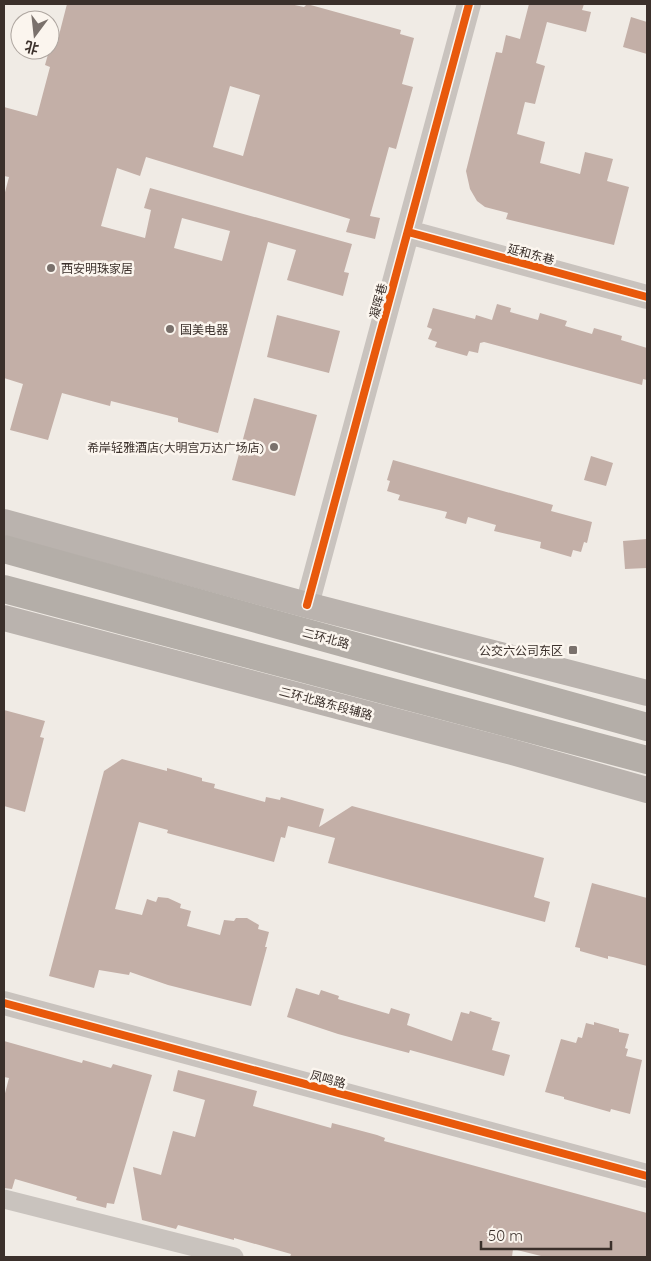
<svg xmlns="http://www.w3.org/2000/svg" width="651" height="1261" viewBox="0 0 651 1261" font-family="Quicksand,'Noto Sans SC',sans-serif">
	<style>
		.building { fill: #c3afa7; fill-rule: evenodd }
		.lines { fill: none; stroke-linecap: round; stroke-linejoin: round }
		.minor { stroke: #c9c3be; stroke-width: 19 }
		.tertiary { stroke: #c9c3be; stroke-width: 24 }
		.secondary { stroke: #bab3ae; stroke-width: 26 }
		.trunk { stroke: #b4aea8; stroke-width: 28 }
		.cycleway-casing { stroke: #fbf5ee; stroke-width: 11 }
		.cycleway { stroke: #e8590c; stroke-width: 8 }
		.poi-dot { fill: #7a716c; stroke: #fbf5ee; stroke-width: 2 }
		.labels { text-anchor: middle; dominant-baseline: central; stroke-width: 5; stroke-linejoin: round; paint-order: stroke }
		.street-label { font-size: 12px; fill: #3b302b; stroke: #fbf5ee }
		.poi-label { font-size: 12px; fill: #3b302b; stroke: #fbf5ee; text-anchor: start }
	</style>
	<rect width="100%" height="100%" fill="#f0ebe5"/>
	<path class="building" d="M 67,4 L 290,4 L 304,7 L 307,4 L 401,30 L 400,34 L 414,38 L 402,84 L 413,87 L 396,149 L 389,147 L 370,216 L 380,218 L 375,239 L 346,232 L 350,219 L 146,157 L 140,176 L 117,168 L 101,226 L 145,238 L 151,210 L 144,208 L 150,188 L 352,244 L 344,272 L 349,273 L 343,296 L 287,280 L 296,250 L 268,242 L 218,433 L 178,422 L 178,418 L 111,401 L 110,406 L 62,393 L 48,440 L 10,430 L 23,384 L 4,378 L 4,196 L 9,177 L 4,176 L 4,107 L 37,116 L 50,67 L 45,65 L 54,33 L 59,35 ZM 230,86 L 260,95 L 243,156 L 213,147 ZM 182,218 L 230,231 L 222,261 L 174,248 Z
		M 529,4 L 584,4 L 582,10 L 591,12 L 586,32 L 547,22 L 536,63 L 545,66 L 535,104 L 525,102 L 517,134 L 545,142 L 540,163 L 580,174 L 585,152 L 613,159 L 607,181 L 629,187 L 614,245 L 506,219 L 508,213 L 485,207 L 477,201 L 470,189 L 466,171 L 496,52 L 502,53 L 506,35 L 520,39 Z
		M 631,17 L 647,22 L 647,54 L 623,47 Z
		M 497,304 L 511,308 L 510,312 L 538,320 L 540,313 L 567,321 L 565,326 L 592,334 L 594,328 L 622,336 L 621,340 L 647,348 L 647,380 L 643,379 L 642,385 L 484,342 L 480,343 L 478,353 L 469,351 L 467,356 L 435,347 L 437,342 L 428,339 L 432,329 L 427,327 L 433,308 L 475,319 L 476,315 L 492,320 Z
		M 277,315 L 340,331 L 329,373 L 267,357 Z
		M 254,398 L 317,415 L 295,496 L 232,480 Z
		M 591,456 L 613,463 L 606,486 L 584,480 Z
		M 393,460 L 553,505 L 551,511 L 592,522 L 587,543 L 584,542 L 581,552 L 573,550 L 571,557 L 540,548 L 541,542 L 494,531 L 496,525 L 468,517 L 466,524 L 445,518 L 447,512 L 398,500 L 400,495 L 387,491 L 390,481 L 387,480 Z
		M 647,539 L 647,568 L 625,569 L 623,541 Z
		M 4,710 L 45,721 L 40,737 L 44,738 L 25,812 L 4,806 Z
		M 122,759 L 167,771 L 167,768 L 202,778 L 202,781 L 215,784 L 214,788 L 265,802 L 266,797 L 280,800 L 281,797 L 324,809 L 319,827 L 352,806 L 544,858 L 534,897 L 550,902 L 545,922 L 328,863 L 335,838 L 288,826 L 285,838 L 281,837 L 274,862 L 167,833 L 168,830 L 139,822 L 115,909 L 142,915 L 147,899 L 156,902 L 158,897 L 168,898 L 181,904 L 180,908 L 191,911 L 187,926 L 220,935 L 224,920 L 234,921 L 236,918 L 247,918 L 259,925 L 258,929 L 269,932 L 265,947 L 267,947 L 251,1006 L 168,985 L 130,972 L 129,975 L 99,970 L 94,988 L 49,976 L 104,771 Z
		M 592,883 L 647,898 L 647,966 L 613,957 L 608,956 L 608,959 L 580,951 L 580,948 L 575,947 Z
		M 296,988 L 319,995 L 321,990 L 339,996 L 338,999 L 389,1014 L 391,1008 L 410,1014 L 407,1025 L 452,1041 L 461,1012 L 469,1014 L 470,1011 L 492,1018 L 491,1020 L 500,1022 L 492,1050 L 510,1055 L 504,1076 L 410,1050 L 409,1053 L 338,1034 L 287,1017 Z
		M 594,1022 L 619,1029 L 619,1032 L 629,1034 L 625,1048 L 628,1049 L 626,1056 L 642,1060 L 630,1114 L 611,1109 L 610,1112 L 564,1099 L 564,1097 L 545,1092 L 561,1039 L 576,1043 L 578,1037 L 582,1038 L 586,1023 L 594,1025 Z
		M 4,1041 L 82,1063 L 83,1060 L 111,1068 L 113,1064 L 152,1075 L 114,1204 L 107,1203 L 106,1208 L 76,1200 L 77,1197 L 15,1179 L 12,1189 L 4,1188 L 4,1097 L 9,1078 L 4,1077 Z
		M 178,1070 L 257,1091 L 253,1106 L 331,1128 L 332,1123 L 377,1135 L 385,1138 L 384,1141 L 647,1213 L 647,1257 L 545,1257 L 513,1249 L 512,1257 L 290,1257 L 291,1254 L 234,1238 L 234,1240 L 178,1225 L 176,1229 L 142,1220 L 133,1167 L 161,1175 L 173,1131 L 195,1137 L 205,1100 L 173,1091 Z"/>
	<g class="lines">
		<path class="minor" d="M 4,1199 L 234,1257"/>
		<path class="tertiary" d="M 408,232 L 647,297
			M 307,605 L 469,4
			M 4,1003 L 647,1176"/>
		<path class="secondary" d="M 4,522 L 307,605 L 647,693
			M 4,618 L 512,752 L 647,790"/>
		<path class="trunk" d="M 4,549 L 647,727
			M 4,589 L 647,760"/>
		<g class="cycleway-casing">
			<path id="cycleway" d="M 408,232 L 647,297
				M 307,605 L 469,4
				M 4,1003 L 647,1176"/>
		</g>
		<use href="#cycleway" class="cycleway"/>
	</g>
	<g class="poi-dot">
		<circle cx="51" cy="268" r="5"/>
		<circle cx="170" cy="329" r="5"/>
		<circle cx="274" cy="447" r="5"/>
		<rect x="568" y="645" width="10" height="10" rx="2.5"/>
	</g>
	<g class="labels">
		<g class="street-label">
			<text transform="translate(531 254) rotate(15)">延和东巷</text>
			<text transform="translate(378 301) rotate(-75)">凝晖巷</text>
			<text transform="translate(326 638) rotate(15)">二环北路</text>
			<text transform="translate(326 703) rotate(15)">二环北路东段辅路</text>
			<text transform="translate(328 1079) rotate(15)">凤鸣路</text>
		</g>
		<g class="poi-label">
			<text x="61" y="268">西安明珠家居</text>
			<text x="180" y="329">国美电器</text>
			<text x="264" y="447" text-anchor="end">希岸轻雅酒店(大明宫万达广场店)</text>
			<text x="563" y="650" text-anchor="end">公交六公司东区</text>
		</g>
	</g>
	<rect width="651" height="1261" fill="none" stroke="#3b302b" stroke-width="10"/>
	<g transform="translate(35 35) rotate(195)"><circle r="24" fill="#fbf5ee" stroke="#aea6a0"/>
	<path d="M0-4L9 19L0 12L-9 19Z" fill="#7a716c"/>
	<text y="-8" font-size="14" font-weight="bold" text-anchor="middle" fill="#3b302b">北</text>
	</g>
	<path d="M481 1241v8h130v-8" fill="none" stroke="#3b302b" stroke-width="2.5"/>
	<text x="488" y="1241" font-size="15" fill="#3b302b" stroke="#fbf5ee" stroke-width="4" paint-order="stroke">50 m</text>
</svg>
